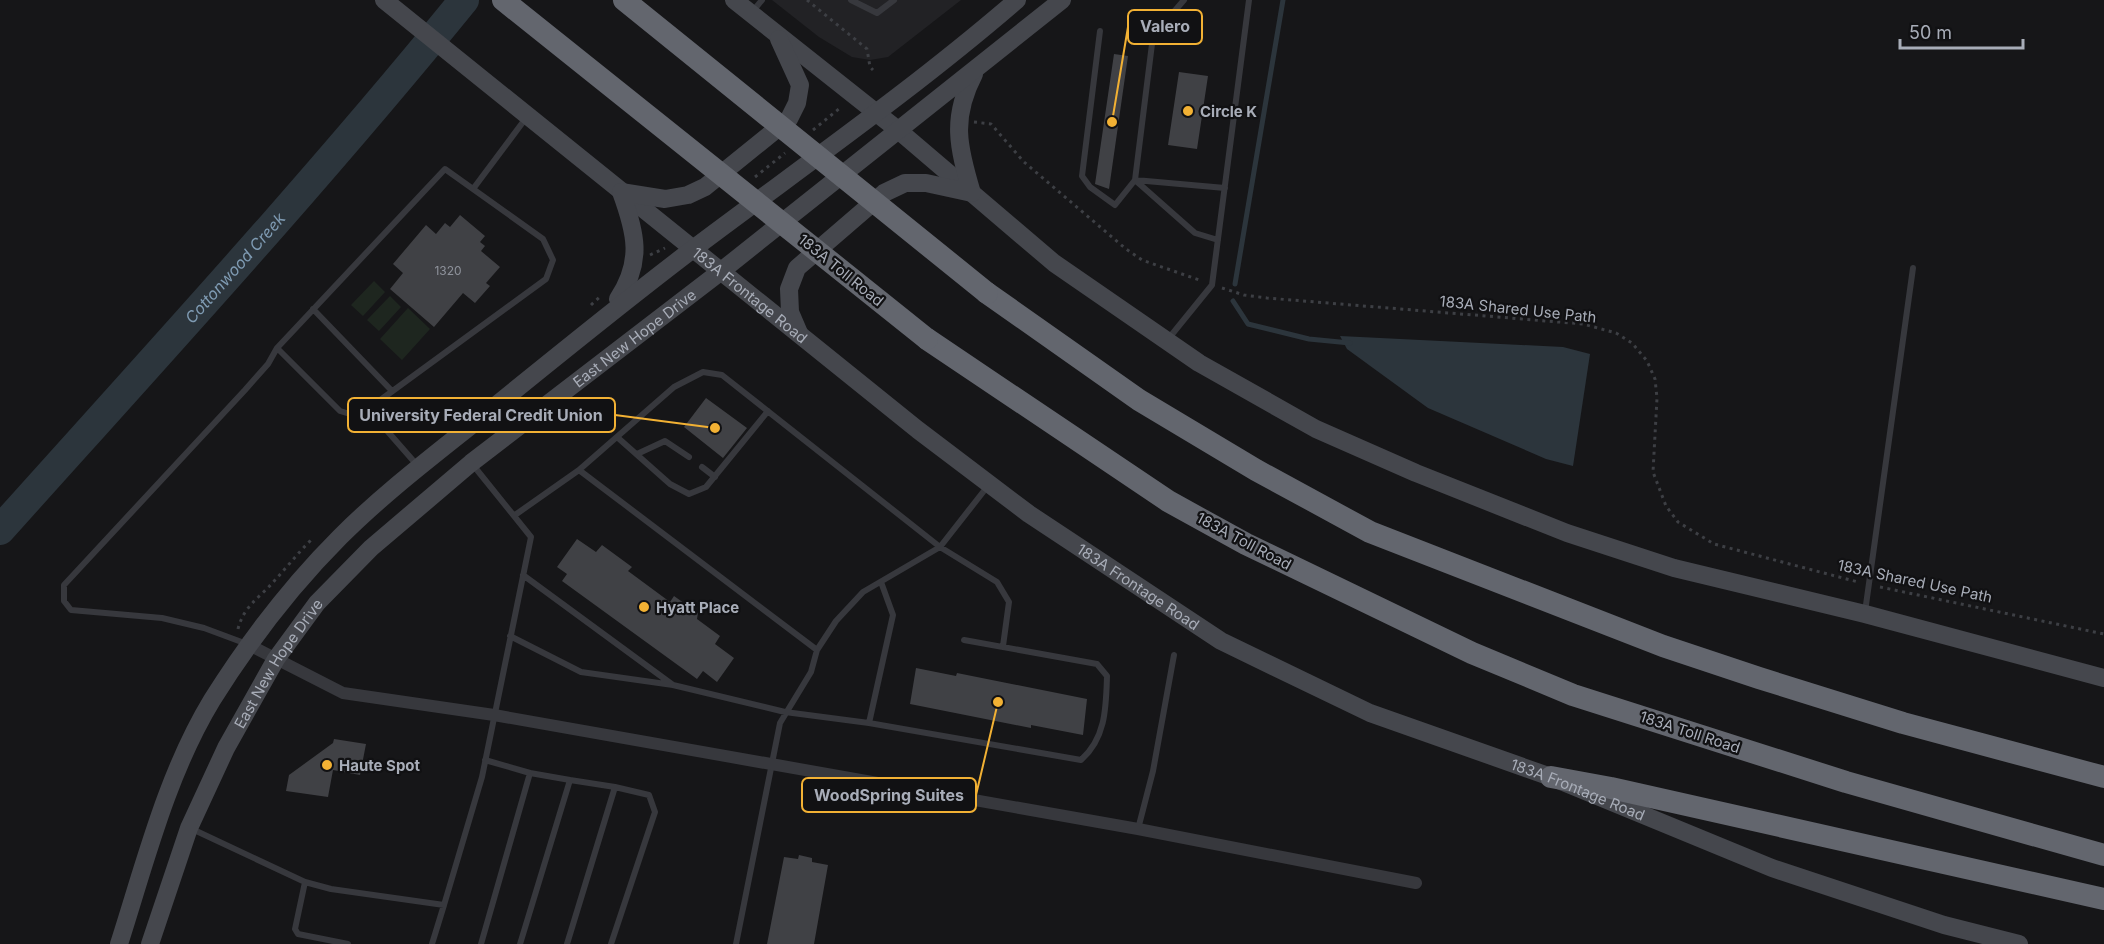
<svg xmlns="http://www.w3.org/2000/svg" width="2104" height="944" viewBox="0 0 2104 944" font-family="Inter,sans-serif">
	<style>
		.built { fill: #222225 }
		.green { fill: #1e261f }
		.water { fill: #2c353c }
		.lines { fill: none; stroke-linecap: round; stroke-linejoin: round }
		.stream { stroke: #2c353c; stroke-width: 5 }
		.river { stroke: #2c353c; stroke-width: 30 }
		.building { fill: #404145 }
		.path { stroke: #3d3f44; stroke-width: 3; stroke-dasharray: 3 4.5; stroke-linecap: butt }
		.lane { stroke: #37383d; stroke-width: 6 }
		.street { stroke: #37383d; stroke-width: 12 }
		.secondary { stroke: #45474d; stroke-width: 18 }
		.highway { stroke: #63666e; stroke-width: 22 }
		.highway-bridge { stroke: #63666e; stroke-width: 22 }
		.poi-dot { fill: #f2b134; stroke: #111113; stroke-width: 2 }
		.labels { text-anchor: middle; dominant-baseline: central; stroke-width: 4.5; stroke-linejoin: round; paint-order: stroke }
		.number-label { font-size: 12px; fill: #8e929b }
		.poi-label { font-size: 15px; font-weight: bold; fill: #a8adb8; stroke: #111113; text-anchor: start }
		.street-label { font-size: 15px; fill: #a8adb8; stroke: #111113 }
		.water-label { font-size: 16px; font-style: italic; fill: #7f9bb3; stroke: #111113 }
		.leader { fill: none; stroke: #f2b134; stroke-width: 2 }
		.callout-dot { fill: #f2b134; stroke: #111113; stroke-width: 2 }
		.callout { fill: #111113; stroke: #f2b134; stroke-width: 2 }
		.callout-label { font-size: 16px; text-anchor: middle; font-weight: bold; fill: #a8adb8 }
	</style>
	<rect width="100%" height="100%" fill="#161618"/>
	<path class="built" d="M 772,0 L 961,0 L 888,57 L 870,60 L 852,57 L 819,37 Z"/>
	<path class="green" d="M 374,281 L 385,292 L 363,316 L 351,305 Z
		M 390,296 L 401,307 L 379,331 L 367,320 Z
		M 408,308 L 430,329 L 402,360 L 380,339 Z"/>
	<path class="water" d="M 1340,336 L 1563,347 L 1590,354 L 1573,466 L 1546,459 L 1428,408 L 1347,349 Z"/>
	<g class="lines">
		<path class="stream" d="M 1235,284 L 1283,0
			M 1233,301 L 1248,324 L 1309,339 L 1350,343"/>
		<path class="river" id="s1" d="M 0,530 C 157,355 316,182 464,0"/>
	</g>
	<path class="building" d="M 1114,54 L 1128,56 L 1109,189 L 1095,184 Z
		M 1179,72 L 1208,76 L 1197,149 L 1168,145 Z
		M 460,215 L 485,236 L 480,242 L 485,246 L 481,251 L 500,267 L 486,283 L 490,286 L 475,303 L 463,293 L 434,327 L 390,289 L 403,273 L 393,264 L 426,225 L 436,234 L 445,223 L 450,227 Z
		M 706,398 L 747,428 L 723,458 L 684,427 Z
		M 577,539 L 596,552 L 602,545 L 632,567 L 628,571 L 670,602 L 674,596 L 698,613 L 697,619 L 720,636 L 715,644 L 734,658 L 717,682 L 703,671 L 697,679 L 562,581 L 567,574 L 557,567 Z
		M 916,668 L 956,676 L 957,673 L 1087,699 L 1083,735 L 1031,725 L 1031,728 L 910,704 Z
		M 334,739 L 366,744 L 360,775 L 333,770 L 328,797 L 286,791 L 289,775 L 333,743 Z
		M 799,855 L 812,858 L 812,862 L 828,865 L 814,944 L 767,944 L 784,857 L 798,859 Z"/>
	<g class="lines">
		<path class="path" d="M 807,0 L 867,49 L 870,67 L 873,70
			M 974,122 L 991,124 L 1024,162 L 1126,249 L 1142,260 L 1202,281
			M 813,130 L 840,108
			M 755,177 L 785,153
			M 650,255 L 665,248
			M 1222,288 L 1244,295 L 1267,298 L 1583,324 L 1616,333 L 1632,343 L 1647,361 L 1655,379 L 1657,398 L 1653,472 L 1666,506 L 1678,522 L 1714,544 L 1858,582
			M 591,305 L 602,295
			M 1880,587 L 2104,634
			M 238,629 C 244,605 260,598 275,580 C 287,567 298,553 311,540"/>
		<path class="lane" d="M 851,0 L 877,13 L 894,0
			M 1184,0 L 1153,36 L 1135,180 L 1195,233 L 1218,240
			M 753,11 L 762,0
			M 1100,31 L 1082,176 L 1090,187 L 1115,205 L 1135,180 L 1225,188
			M 473,189 L 526,118
			M 313,309 L 392,391
			M 1169,338 L 1212,285 L 1249,0
			M 368,409 L 350,414 L 340,411 L 277,348 L 445,169 L 543,239 L 553,260 L 546,279 L 368,409 L 417,465
			M 617,437 L 670,484 L 689,494 L 706,487 L 768,411
			M 637,454 L 665,441 L 689,457
			M 702,467 L 715,477
			M 579,470 L 674,387 L 703,372 L 722,375 L 940,547 L 997,582 L 1009,602 L 1003,646
			M 515,515 L 579,470 L 817,650
			M 523,575 L 673,685
			M 881,582 L 893,615 L 869,723 L 1081,760 C 1106,738 1106,707 1107,676 L 1097,664 L 964,640
			M 1865,612 L 1913,268
			M 510,636 L 581,672 L 673,685 L 785,712 L 869,723
			M 247,644 L 204,628 L 162,618 L 71,610 L 64,601 L 64,585 L 245,390 L 268,364 L 277,348
			M 485,760 L 530,773
			M 192,829 L 305,882 L 331,889 L 444,905 L 482,777 L 531,537 L 473,465
			M 1138,829 L 1153,771 L 1174,655
			M 305,882 L 295,929 L 298,934 L 348,944
			M 432,944 L 444,905
			M 481,944 L 530,773 L 570,780
			M 520,944 L 570,780 L 615,787
			M 567,944 L 615,787 L 649,795 L 655,812 L 611,944
			M 736,944 L 780,723 L 811,672 L 817,650 L 836,621 L 863,592 L 940,547 L 987,487"/>
		<path class="street" d="M 249,645 L 343,693 L 494,715 L 1138,829 L 1416,883"/>
		<g class="secondary">
			<path id="s2" d="M 384,0 L 918,430 L 1029,514 L 1221,641 L 1370,713 L 1551,777 L 1772,868 L 1944,925 L 2019,944"/>
			<path d="M 734,0 L 898,130 L 1054,263 L 1199,363 L 1316,429 L 1416,473 L 1567,533 L 1674,568 L 1865,614 L 2104,678"/>
			<path d="M 618,299 C 643,261 636,233 621,192 L 665,199 L 688,195 L 705,187 L 789,119 L 797,103 L 800,85 L 779,39"/>
			<path d="M 799,333 L 790,312 L 789,289 L 797,268 L 884,193 L 905,183 L 926,183 L 972,193 C 958,147 951,118 974,74"/>
			<path d="M 119,944 C 145,863 167,774 212,700 C 249,641 291,586 340,537 C 389,488 445,447 499,403 C 563,351 627,299 693,249 C 802,167 914,89 1017,0"/>
			<path id="s3" d="M 150,944 L 189,828 L 226,748 L 276,659 L 317,603 L 371,548 L 471,463 L 720,272 L 1062,0"/>
		</g>
		<path class="highway" d="M 987,293 L 1139,400 L 1256,470 L 1370,532 L 1663,646 L 1759,678 L 1903,723 L 2104,777
			M 927,339 L 1168,501 L 1246,544 L 1472,653 L 1573,695 L 1846,782 L 2104,855
			M 1551,777 L 1611,788 L 2104,899"/>
		<path class="highway-bridge" d="M 503,0 L 927,339
			M 624,0 L 987,293"/>
	</g>
	<g class="poi-dot">
		<circle cx="1188" cy="111" r="6"/>
		<circle cx="644" cy="607" r="6"/>
		<circle cx="327" cy="765" r="6"/>
	</g>
	<g class="labels">
		<g class="number-label">
			<text x="448" y="270">1320</text>
		</g>
		<g class="poi-label">
			<text x="1200" y="111">Circle K</text>
			<text x="656" y="607">Hyatt Place</text>
			<text x="339" y="765">Haute Spot</text>
		</g>
		<g class="street-label">
			<text transform="translate(841 270) rotate(39)">183A Toll Road</text>
			<text stroke="none"><textPath href="#s2" startOffset="470">183A Frontage Road</textPath></text>
			<text transform="translate(1518 309) rotate(6)">183A Shared Use Path</text>
			<text stroke="none"><textPath href="#s3" startOffset="796">East New Hope Drive</textPath></text>
			<text transform="translate(1244 541) rotate(28)">183A Toll Road</text>
			<text transform="translate(1915 581) rotate(12)">183A Shared Use Path</text>
			<text stroke="none"><textPath href="#s2" startOffset="956">183A Frontage Road</textPath></text>
			<text stroke="none"><textPath href="#s3" startOffset="310">East New Hope Drive</textPath></text>
			<text transform="translate(1690 732) rotate(18)">183A Toll Road</text>
			<text stroke="none"><textPath href="#s2" startOffset="1442">183A Frontage Road</textPath></text>
		</g>
		<g class="water-label">
			<text stroke="none"><textPath href="#s1" startOffset="352">Cottonwood Creek</textPath></text>
		</g>
	</g>
	<path class="leader" d="M1112 122L1128 27M715 428L615 415M998 702L976 795"/>
	<g class="callout-dot">
		<circle cx="1112" cy="122" r="6"/>
		<circle cx="715" cy="428" r="6"/>
		<circle cx="998" cy="702" r="6"/>
	</g>
	<g class="callout">
		<rect x="1128" y="10" width="74" height="34" rx="6"/>
		<rect x="348" y="398" width="267" height="34" rx="6"/>
		<rect x="802" y="778" width="174" height="34" rx="6"/>
	</g>
	<g class="callout-label">
		<text x="1165" y="32">Valero</text>
		<text x="481" y="421">University Federal Credit Union</text>
		<text x="889" y="801">WoodSpring Suites</text>
	</g>
	<path d="M1900 39v9h123v-9" fill="none" stroke="#a8adb8" stroke-width="3"/>
	<text x="1909" y="39" font-size="18" fill="#a8adb8" stroke="#111113" stroke-width="4.5" paint-order="stroke">50 m</text>
</svg>
